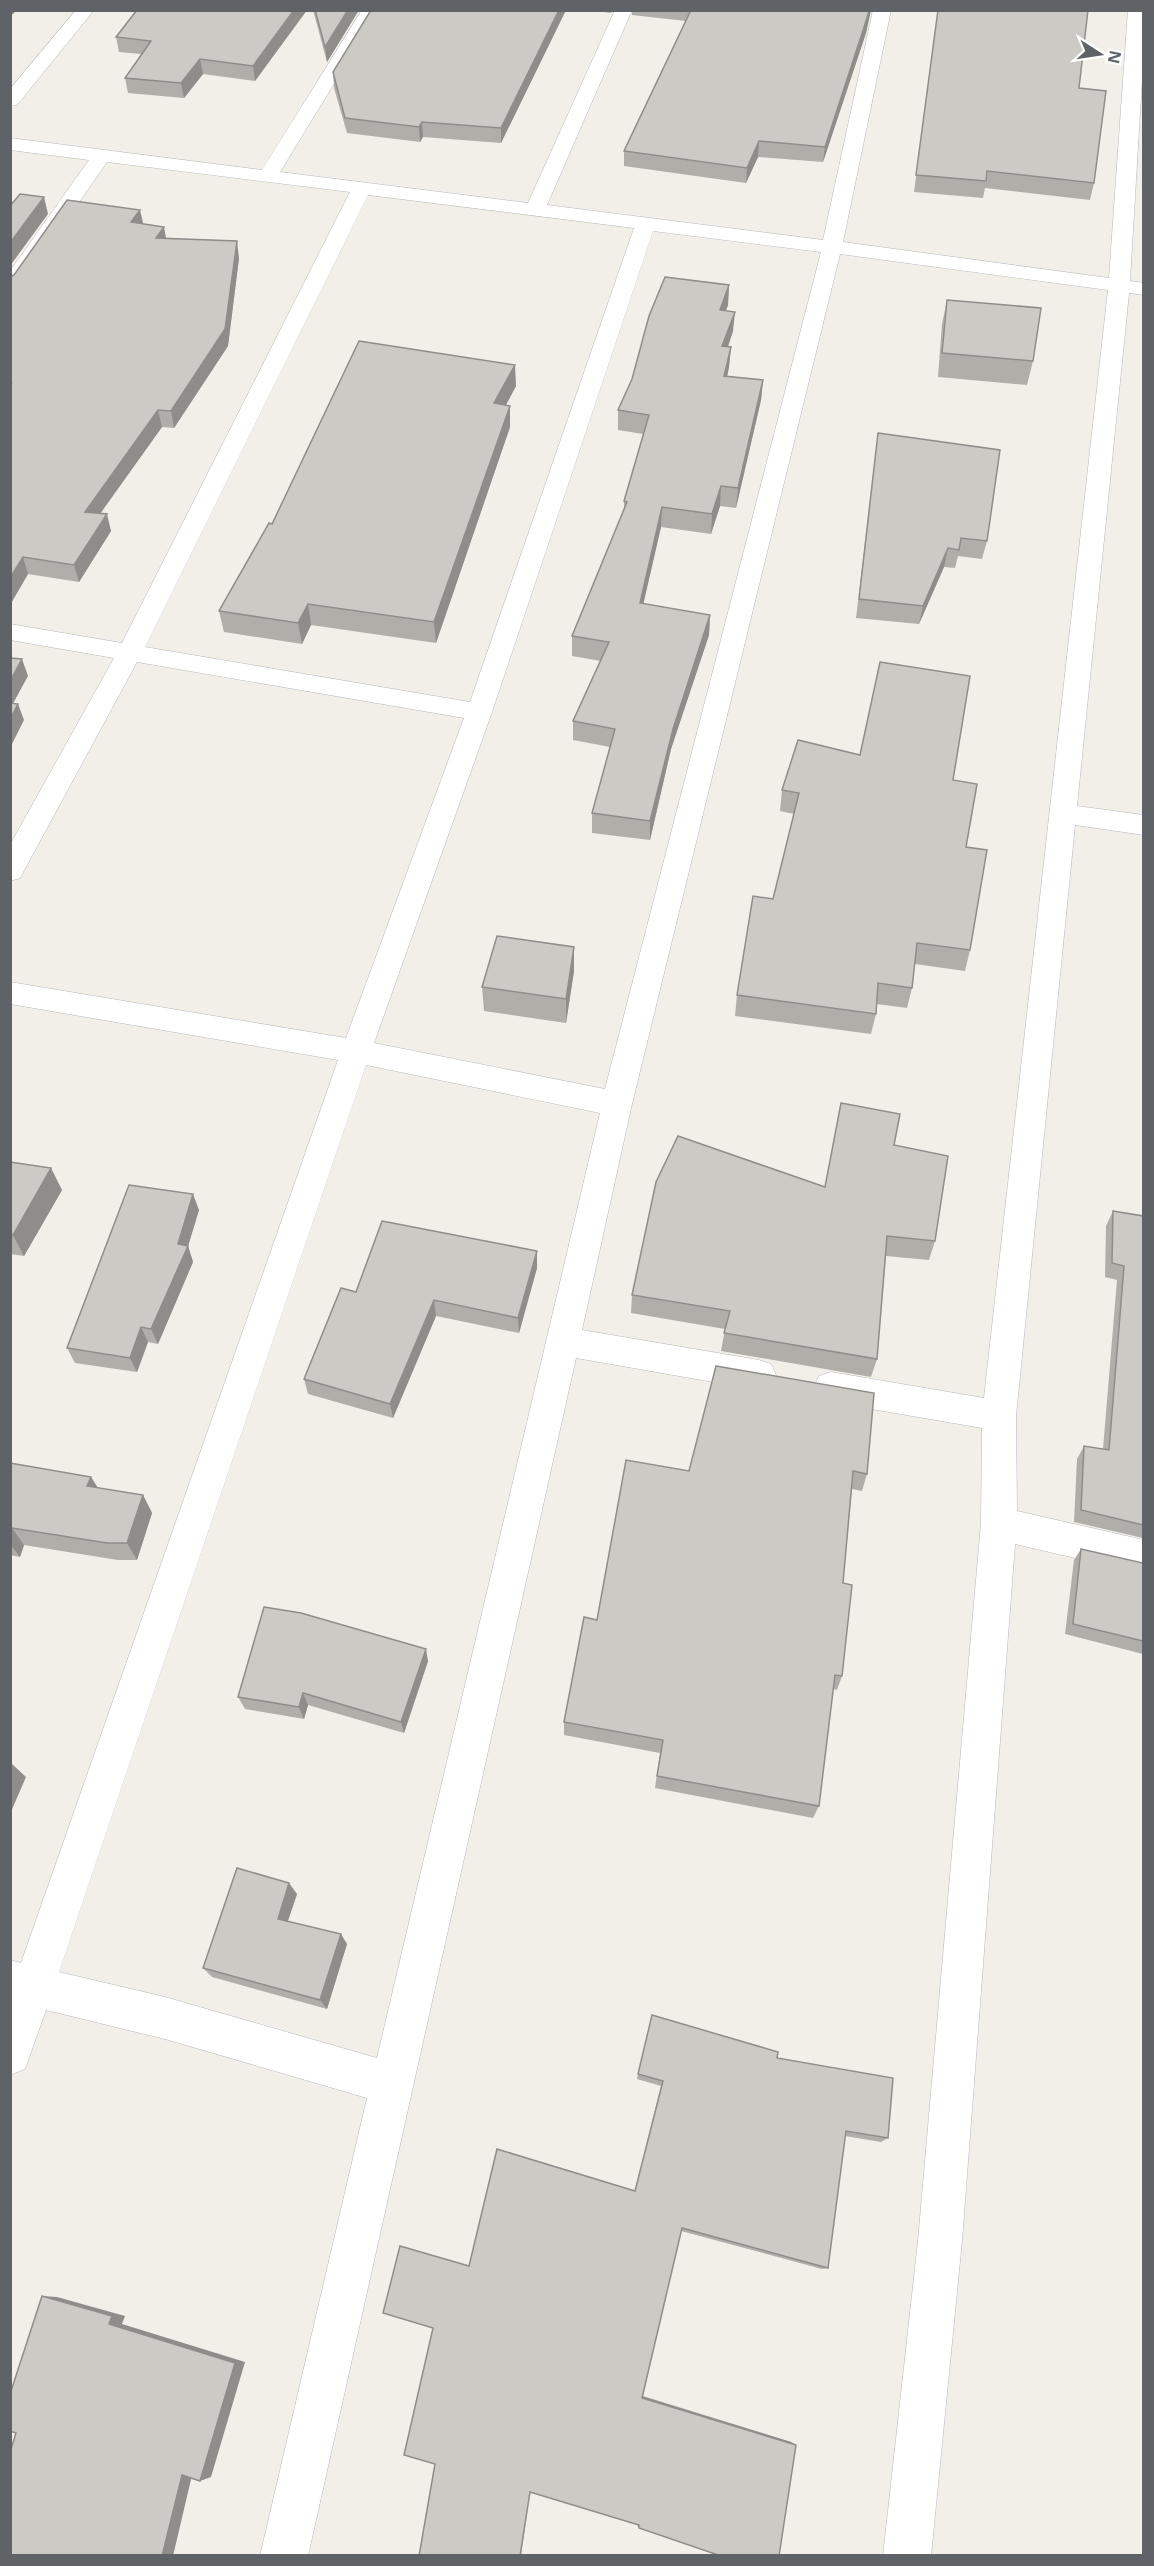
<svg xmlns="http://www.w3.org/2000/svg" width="1154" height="2566" viewBox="0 0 1154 2566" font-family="'Open Sans',sans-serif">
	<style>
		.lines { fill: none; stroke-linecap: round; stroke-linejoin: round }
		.minor-casing { stroke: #b5b8bc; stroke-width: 1 }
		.minor { fill: #fff; fill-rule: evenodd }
		.wall { fill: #afaea9 }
		.shaded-wall { fill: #8f8d8a }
		.building { fill: #cccac5; stroke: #8f8d8a; stroke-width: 1.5 }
	</style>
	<rect width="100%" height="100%" fill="#f1efe8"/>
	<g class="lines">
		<g class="minor-casing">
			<path id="minor" d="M 76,10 L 94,10 L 17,105 L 10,106 L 10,89 Z
				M 362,10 L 379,10 L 280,172 L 528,203 L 615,10 L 632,10 L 547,205 L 823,240 L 873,10 L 891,10 L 843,242 L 1109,278 L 1128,10 L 1144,10 L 1144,46 L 1130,281 L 1144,283 L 1144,295 L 1129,293 L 1077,806 L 1144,815 L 1144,835 L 1075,825 L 1016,1416 L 1017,1511 L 1144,1540 L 1144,1574 L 1015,1544 L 962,2241 L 931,2556 L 883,2556 L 918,2241 L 981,1523 L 982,1428 L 831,1402 L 819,1398 L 814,1387 L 819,1376 L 831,1372 L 984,1398 L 1108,290 L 840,254 L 632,1104 L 582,1330 L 759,1360 L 771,1364 L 776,1375 L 771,1386 L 759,1390 L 576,1358 L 308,2556 L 260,2556 L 367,2098 L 165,2039 L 46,2010 L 25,2069 L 10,2075 L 10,1960 L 21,1963 L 338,1060 L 10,1004 L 10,982 L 346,1038 L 464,718 L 137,662 L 20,878 L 10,881 L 10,845 L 114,658 L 10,640 L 10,624 L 122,643 L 350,192 L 107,162 L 17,291 L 10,293 L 10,271 L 89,160 L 10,150 L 10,138 L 262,170 ZM 368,195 L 634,228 L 470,702 L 145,647 ZM 653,231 L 821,252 L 605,1089 L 374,1043 L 492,712 ZM 366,1065 L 600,1113 L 377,2058 L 165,1997 L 59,1972 Z"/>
		</g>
		<use href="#minor" class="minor"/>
	</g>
	<path class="wall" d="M 137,10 L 307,10 L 255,81 L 203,74 L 184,98 L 128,93 L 125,78 L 141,54 L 119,52 L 116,37 Z
		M 313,10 L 359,10 L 327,62 Z
		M 371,10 L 566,10 L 501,143 L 423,137 L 420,142 L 347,133 L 334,88 L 333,72 Z
		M 589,10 L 613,10 L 611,13 Z
		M 632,10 L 871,10 L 866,33 L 823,162 L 758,157 L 746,183 L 624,166 L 624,151 L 686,21 L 632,15 Z
		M 938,10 L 1079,88 L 1094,183 L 1090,200 L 985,188 L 983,198 L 914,192 Z
		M 143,224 L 166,238 L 239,258 L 228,346 L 174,428 L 162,427 L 100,514 L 111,531 L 79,582 L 28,574 L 10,605 L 10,277 Z
		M 729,285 L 728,305 L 726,310 L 733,331 L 728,347 L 731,347 L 729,367 L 727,376 L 763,380 L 761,400 L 736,508 L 720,506 L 711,534 L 661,527 L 643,604 L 710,615 L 709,635 L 671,749 L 650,840 L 592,833 L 592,813 L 610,747 L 573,740 L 573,721 L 601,661 L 572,656 L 572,636 L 624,511 L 624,501 L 643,434 L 618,430 L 618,410 Z
		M 947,300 L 1033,361 L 1027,385 L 938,377 L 942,324 Z
		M 516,386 L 506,405 L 510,406 L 510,427 L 436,643 L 311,625 L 302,644 L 224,632 L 219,611 L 272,524 Z
		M 878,433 L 987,541 L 982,559 L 958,556 L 955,568 L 944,567 L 919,624 L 856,618 Z
		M 953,780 L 966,847 L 970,950 L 965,971 L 915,964 L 912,988 L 907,1008 L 877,1004 L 876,1014 L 871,1034 L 735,1016 L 737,995 L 773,899 L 794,814 L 780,811 L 782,790 Z
		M 574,947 L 574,971 L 566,1023 L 484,1011 L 482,987 Z
		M 894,1145 L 935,1241 L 929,1260 L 886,1256 L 877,1359 L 871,1377 L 721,1351 L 725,1329 L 631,1313 L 632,1295 L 824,1187 Z
		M 10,1162 L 62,1190 L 24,1256 L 10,1254 Z
		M 199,1210 L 188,1246 L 193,1262 L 158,1344 L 148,1342 L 137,1372 L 75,1363 L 67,1348 Z
		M 1113,1211 L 1143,1216 L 1143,1538 L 1074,1522 L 1077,1459 L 1084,1446 L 1103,1449 L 1117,1280 L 1105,1277 L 1106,1226 Z
		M 537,1268 L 519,1333 L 436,1316 L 393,1418 L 308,1394 L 304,1379 L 356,1292 Z
		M 716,1366 L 867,1474 L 862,1491 L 852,1489 L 843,1583 L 842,1676 L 837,1690 L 833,1689 L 819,1806 L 813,1818 L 655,1788 L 660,1753 L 564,1735 L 564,1722 L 597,1620 L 689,1471 Z
		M 10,1463 L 91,1477 L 98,1488 L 143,1495 L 152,1513 L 137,1560 L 118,1560 L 24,1545 L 20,1557 L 10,1555 Z
		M 1081,1549 L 1143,1563 L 1143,1654 L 1065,1634 L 1074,1560 Z
		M 428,1661 L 404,1733 L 308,1705 L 304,1719 L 245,1709 L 238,1697 Z
		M 297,1894 L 288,1921 L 347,1944 L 327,2009 L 212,1977 L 203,1968 Z
		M 652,2015 L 777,2058 L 888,2138 L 881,2142 L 845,2136 L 828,2268 L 822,2269 L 681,2231 L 643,2396 L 791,2442 L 796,2445 L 639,2528 L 637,2525 L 530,2492 L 521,2556 L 419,2556 L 469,2266 L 635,2191 L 661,2086 L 637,2079 Z"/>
	<path class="shaded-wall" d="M 10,10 L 17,10 L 10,17 Z
		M 294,10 L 307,10 L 255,81 L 253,66 Z
		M 348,10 L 359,10 L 327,62 L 325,47 Z
		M 559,10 L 566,10 L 501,143 L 501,128 Z
		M 869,10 L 871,10 L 866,33 L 823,162 L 825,147 Z
		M 200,59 L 203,74 L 184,98 L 181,83 Z
		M 422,122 L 423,137 L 420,142 L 419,127 Z
		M 759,141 L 758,157 L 746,183 L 747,168 Z
		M 44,197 L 48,214 L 10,266 L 10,243 Z
		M 140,210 L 144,227 L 131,222 Z
		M 164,227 L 167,244 L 156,238 Z
		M 237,241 L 239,258 L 228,346 L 174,428 L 171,411 Z
		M 729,285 L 728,305 L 719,330 L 720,310 Z
		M 735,312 L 733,331 L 721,366 L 722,346 Z
		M 731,347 L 729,367 L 723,396 L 724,376 Z
		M 515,365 L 516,386 L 495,425 L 494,403 Z
		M 763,380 L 761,400 L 736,508 L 738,488 Z
		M 510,406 L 510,427 L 436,643 L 434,622 Z
		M 158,410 L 162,427 L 89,529 L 85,512 Z
		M 721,486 L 720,506 L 711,534 L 712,514 Z
		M 662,507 L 661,527 L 639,623 L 640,603 Z
		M 107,514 L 111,531 L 79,582 L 74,565 Z
		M 948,548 L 944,567 L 919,624 L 923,606 Z
		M 23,557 L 28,574 L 10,605 L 10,578 Z
		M 308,604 L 311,625 L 302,644 L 298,623 Z
		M 710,615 L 709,635 L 671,749 L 650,840 L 650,821 L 673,729 Z
		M 22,659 L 28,676 L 10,709 L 10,681 Z
		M 18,704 L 24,720 L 10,748 L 10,719 Z
		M 574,947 L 574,971 L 566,1023 L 566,999 Z
		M 51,1168 L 62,1190 L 24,1256 L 13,1235 Z
		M 193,1194 L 199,1210 L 188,1246 L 193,1262 L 158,1344 L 151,1329 Z
		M 537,1251 L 537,1268 L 519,1333 L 518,1318 Z
		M 434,1300 L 436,1316 L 393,1418 L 390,1404 Z
		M 141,1327 L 148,1342 L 137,1372 L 130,1358 Z
		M 91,1477 L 102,1495 L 87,1486 Z
		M 143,1495 L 152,1513 L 137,1560 L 127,1543 Z
		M 12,1528 L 24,1545 L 20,1557 L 10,1544 L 10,1531 Z
		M 426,1649 L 428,1661 L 404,1733 L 401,1722 Z
		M 303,1693 L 308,1705 L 304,1719 L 299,1707 Z
		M 12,1764 L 26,1777 L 10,1814 L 10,1768 Z
		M 289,1883 L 297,1894 L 285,1929 L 278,1919 Z
		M 341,1934 L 347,1944 L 327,2009 L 320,2000 Z
		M 42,2296 L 57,2297 L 125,2316 L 122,2324 L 245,2362 L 211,2477 L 200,2481 L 109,2324 Z
		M 641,2396 L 791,2442 L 796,2445 L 642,2398 Z
		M 193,2471 L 173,2556 L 162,2556 L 182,2475 Z"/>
	<path class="building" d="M 137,10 L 294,10 L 253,66 L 200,59 L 181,83 L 125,78 L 151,41 L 116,37 Z
		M 315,10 L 348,10 L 325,47 Z
		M 371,10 L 559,10 L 501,128 L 422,122 L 419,127 L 345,118 L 333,72 Z
		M 691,10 L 869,10 L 867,18 L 825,147 L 759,141 L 747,168 L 624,151 Z
		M 938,10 L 1088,10 L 1079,88 L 1106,91 L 1094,183 L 987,171 L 986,181 L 916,175 Z
		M 20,194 L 44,197 L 10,243 L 10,206 Z
		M 67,200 L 140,210 L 131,222 L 164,227 L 156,238 L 237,241 L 225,329 L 171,411 L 158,410 L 85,512 L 107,514 L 74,565 L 23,557 L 10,578 L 10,385 L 11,384 L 10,384 L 10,277 L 14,275 Z
		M 665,277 L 729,285 L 720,310 L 735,312 L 722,346 L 731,347 L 724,376 L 763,380 L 738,488 L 721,486 L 712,514 L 662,507 L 640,603 L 710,615 L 673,729 L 650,821 L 592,813 L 615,729 L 573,721 L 609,642 L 572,636 L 627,502 L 624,501 L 649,415 L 618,410 L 632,379 L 649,316 Z
		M 947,300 L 1041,308 L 1033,361 L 942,353 Z
		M 359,341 L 515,365 L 494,403 L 510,406 L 434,622 L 308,604 L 298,623 L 219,611 L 269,523 L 272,524 Z
		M 878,433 L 1000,450 L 987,541 L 961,538 L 959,550 L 948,548 L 923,606 L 859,599 Z
		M 10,658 L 22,659 L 10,681 Z
		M 880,662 L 970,676 L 953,780 L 977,784 L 966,847 L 987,850 L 970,950 L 917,943 L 912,988 L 878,983 L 876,1014 L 737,995 L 753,896 L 773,899 L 799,793 L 782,790 L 798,740 L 860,755 Z
		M 10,703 L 18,704 L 10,719 Z
		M 497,936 L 574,947 L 566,999 L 482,987 Z
		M 841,1103 L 900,1114 L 894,1145 L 948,1156 L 935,1241 L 887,1236 L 877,1359 L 724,1333 L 730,1311 L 632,1295 L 656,1182 L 678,1136 L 825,1187 Z
		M 10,1162 L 51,1168 L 13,1235 L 10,1234 Z
		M 129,1185 L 193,1194 L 178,1244 L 188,1246 L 151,1329 L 141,1327 L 130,1358 L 67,1348 Z
		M 1113,1211 L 1143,1216 L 1143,1525 L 1081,1510 L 1084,1446 L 1109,1450 L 1124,1266 L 1112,1263 Z
		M 382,1221 L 537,1251 L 518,1318 L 434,1300 L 390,1404 L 304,1379 L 341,1288 L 356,1292 Z
		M 716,1366 L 874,1393 L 867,1474 L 853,1471 L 843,1583 L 852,1585 L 842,1676 L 835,1675 L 819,1806 L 657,1776 L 663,1740 L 564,1722 L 584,1617 L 597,1620 L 626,1460 L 689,1471 Z
		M 10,1463 L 91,1477 L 87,1486 L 143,1495 L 127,1543 L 107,1543 L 12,1528 L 10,1531 Z
		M 1081,1549 L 1143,1563 L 1143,1641 L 1073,1624 Z
		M 264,1607 L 301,1613 L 426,1649 L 401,1722 L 303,1693 L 299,1707 L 238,1697 Z
		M 237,1868 L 289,1883 L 278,1919 L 341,1934 L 320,2000 L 203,1968 Z
		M 652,2015 L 778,2052 L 777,2058 L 893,2078 L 888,2138 L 846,2131 L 828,2268 L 682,2228 L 642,2398 L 796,2445 L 779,2556 L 721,2556 L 639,2528 L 639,2525 L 530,2492 L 520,2556 L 419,2556 L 435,2464 L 404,2455 L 433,2328 L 383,2313 L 400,2246 L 469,2266 L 497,2149 L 635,2191 L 663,2081 L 638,2074 Z
		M 42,2296 L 112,2316 L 109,2324 L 235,2363 L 200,2481 L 182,2475 L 162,2556 L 10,2556 L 10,2452 L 16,2433 L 10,2431 L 10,2394 Z"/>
	<rect width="1154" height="2566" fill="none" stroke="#5f6368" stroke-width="24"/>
	<g transform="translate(1100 54) rotate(102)" stroke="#ffffff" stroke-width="4.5" paint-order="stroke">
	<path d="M0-4.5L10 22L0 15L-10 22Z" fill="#5f6368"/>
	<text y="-9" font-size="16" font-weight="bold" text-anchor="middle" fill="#5f6368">N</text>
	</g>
</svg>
